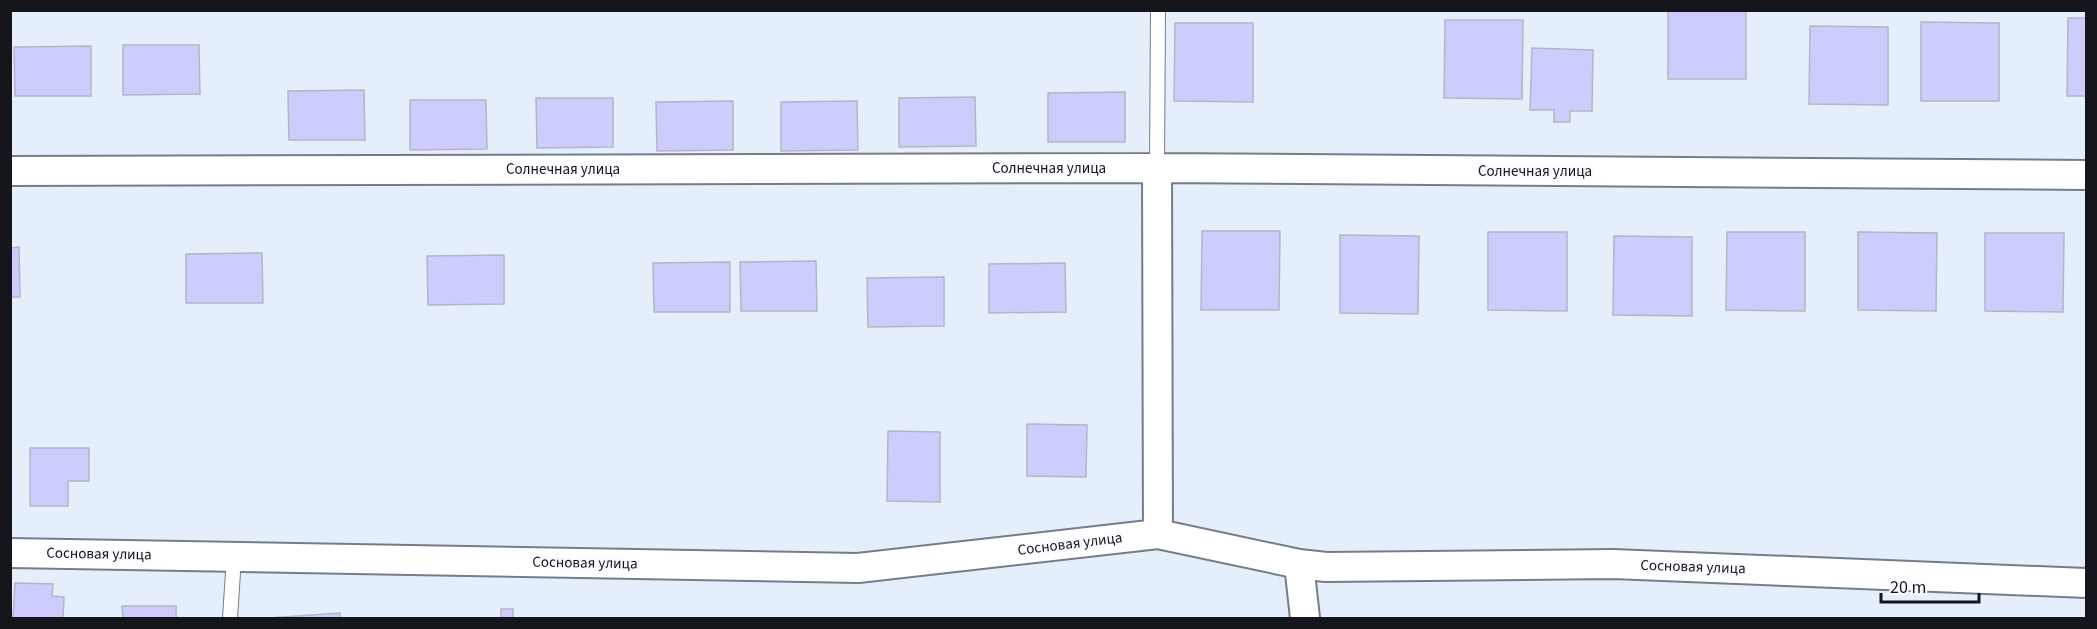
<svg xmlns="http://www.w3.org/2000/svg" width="2097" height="629" viewBox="0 0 2097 629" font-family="'Source Sans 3',sans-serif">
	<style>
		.building { fill: #ccccfd; stroke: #b5b5c4; stroke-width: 1.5 }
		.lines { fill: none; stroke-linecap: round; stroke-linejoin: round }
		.service-casing { stroke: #747d89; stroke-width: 16 }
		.minor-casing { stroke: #747d89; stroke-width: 32 }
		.service { stroke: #fff; stroke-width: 14 }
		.minor { stroke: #fff; stroke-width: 28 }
		.labels { text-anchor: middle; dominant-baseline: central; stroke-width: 4.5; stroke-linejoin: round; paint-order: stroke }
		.street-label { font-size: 15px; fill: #13161b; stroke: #f9fbfe }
	</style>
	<rect width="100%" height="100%" fill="#e5effc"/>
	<path class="building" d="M 1668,10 L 1746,10 L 1746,79 L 1668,79 Z
		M 2068,18 L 2086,18 L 2086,96 L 2067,96 Z
		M 1445,20 L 1523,20 L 1522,99 L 1444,98 Z
		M 1921,22 L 1999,23 L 1999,101 L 1921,101 Z
		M 1175,23 L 1253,23 L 1253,102 L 1174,101 Z
		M 1810,26 L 1888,27 L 1888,105 L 1809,104 Z
		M 123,45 L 199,45 L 200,94 L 123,95 Z
		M 91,46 L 91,96 L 15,96 L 14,47 Z
		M 1532,48 L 1593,50 L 1592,111 L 1570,111 L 1570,122 L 1554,122 L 1554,110 L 1530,110 Z
		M 364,90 L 365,140 L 289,140 L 288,91 Z
		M 1125,92 L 1125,142 L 1048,142 L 1048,93 Z
		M 975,97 L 976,146 L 899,147 L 899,98 Z
		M 536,98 L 613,98 L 613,147 L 537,148 Z
		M 410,100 L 486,100 L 487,149 L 410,150 Z
		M 733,101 L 733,150 L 657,151 L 656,102 Z
		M 857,101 L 858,150 L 781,151 L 781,102 Z
		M 1202,231 L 1280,231 L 1279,310 L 1201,310 Z
		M 1488,232 L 1567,232 L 1567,311 L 1488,310 Z
		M 1727,232 L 1805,232 L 1805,311 L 1726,310 Z
		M 1858,232 L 1937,233 L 1936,311 L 1858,310 Z
		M 1985,233 L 2064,233 L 2063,312 L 1985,311 Z
		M 1340,235 L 1419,236 L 1418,314 L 1340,313 Z
		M 1614,236 L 1692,237 L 1692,316 L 1613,315 Z
		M 19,247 L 20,297 L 10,297 L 10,248 Z
		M 262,253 L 263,303 L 186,303 L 186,254 Z
		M 504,255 L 504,304 L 428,305 L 427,256 Z
		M 816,261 L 817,311 L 741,311 L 740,262 Z
		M 730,262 L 730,312 L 654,312 L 653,263 Z
		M 1065,263 L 1066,312 L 989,313 L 989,264 Z
		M 944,277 L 944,326 L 868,327 L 867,278 Z
		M 1027,424 L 1087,425 L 1086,477 L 1027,476 Z
		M 888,431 L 940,432 L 940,502 L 887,501 Z
		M 30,448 L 89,448 L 89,481 L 68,481 L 68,506 L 30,506 Z
		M 15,583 L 53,584 L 52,596 L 64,597 L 63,618 L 13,618 Z
		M 122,606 L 176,606 L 176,618 L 123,618 Z
		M 501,609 L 513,609 L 513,618 L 501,618 Z
		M 340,613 L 340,618 L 268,618 Z"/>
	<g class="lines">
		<g class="service-casing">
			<path id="service" d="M 1157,168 L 1158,10
				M 230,618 L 234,557"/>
		</g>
		<g class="minor-casing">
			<path id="minor" d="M 1157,168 L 1158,534 L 1299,564 L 1305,618
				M 10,171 L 1157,168 L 2086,175
				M 10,553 L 858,568 L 1158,534
				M 1299,564 L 1326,567 L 1613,564 L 2086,583"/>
		</g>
		<use href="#service" class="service"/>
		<use href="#minor" class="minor"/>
	</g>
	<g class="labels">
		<g class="street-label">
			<text x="1049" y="168">Солнечная улица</text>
			<text x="563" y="169">Солнечная улица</text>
			<text x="1535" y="171">Солнечная улица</text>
			<text transform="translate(1070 544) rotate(-7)">Сосновая улица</text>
			<text transform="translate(99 554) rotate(1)">Сосновая улица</text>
			<text transform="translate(585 563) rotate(1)">Сосновая улица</text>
			<text transform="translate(1693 567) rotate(2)">Сосновая улица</text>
		</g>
	</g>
	<rect width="2097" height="629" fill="none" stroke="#13161b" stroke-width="24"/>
	<path d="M1881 593v9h98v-9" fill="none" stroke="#13161b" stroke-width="3"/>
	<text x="1890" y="593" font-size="18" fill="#13161b" stroke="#f9fbfe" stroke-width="4.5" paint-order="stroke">20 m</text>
</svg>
